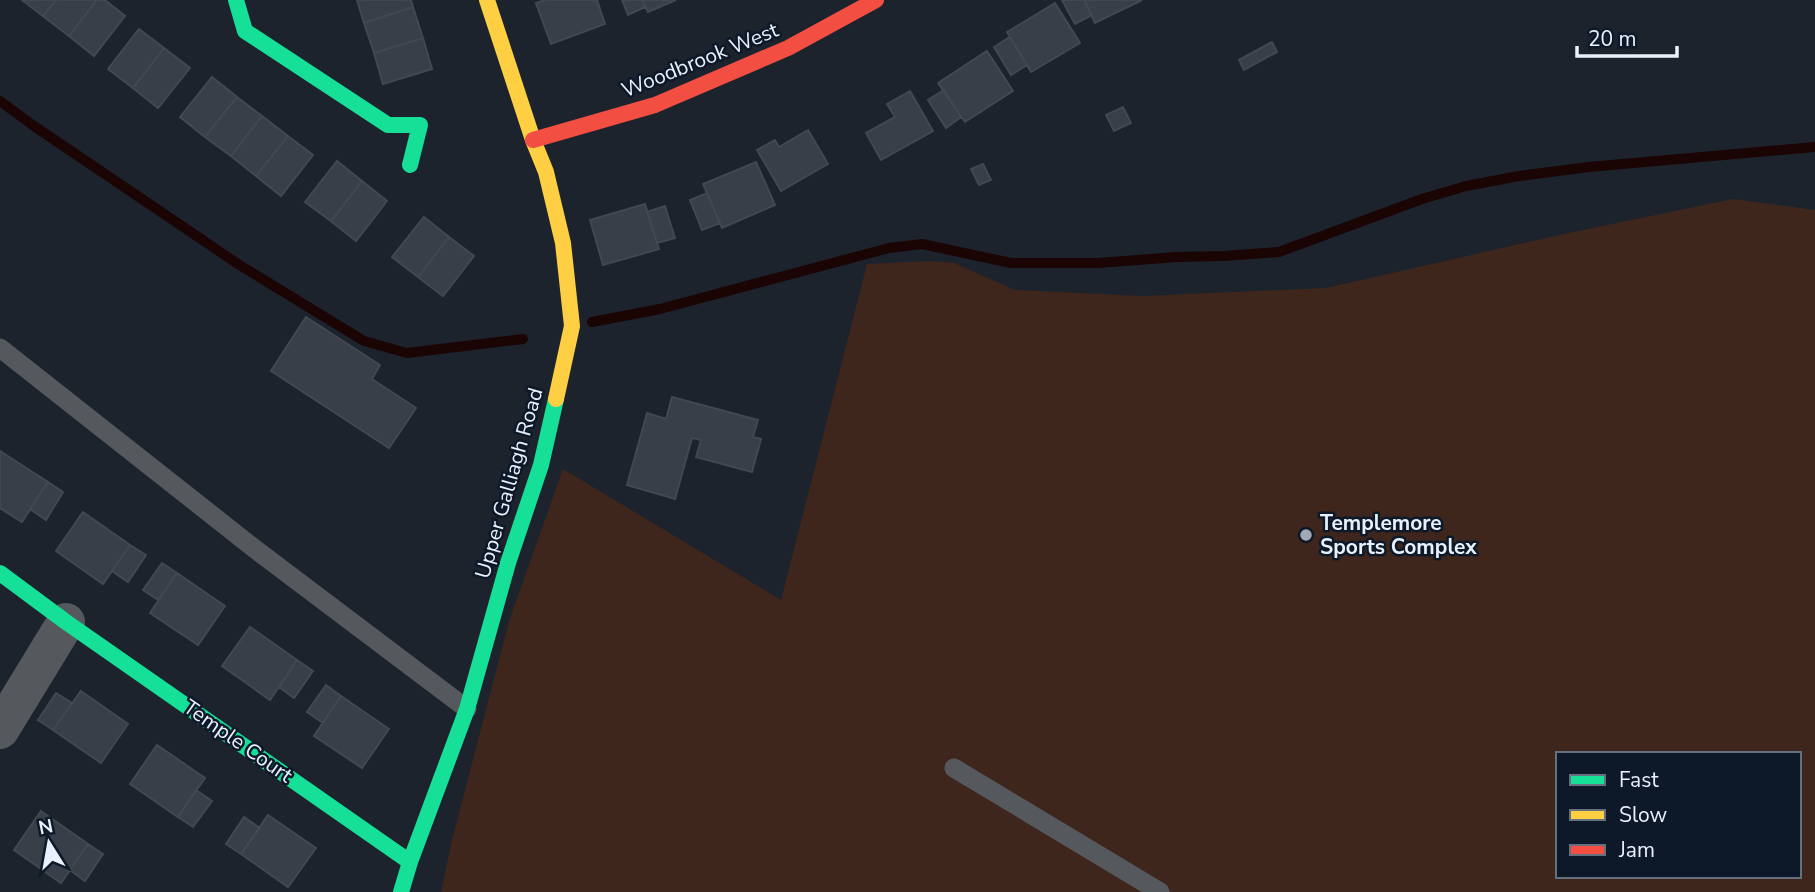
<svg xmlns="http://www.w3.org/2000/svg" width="1815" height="892" viewBox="0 0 1815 892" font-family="'Nunito Sans',sans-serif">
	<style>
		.green { fill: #3e261d; fill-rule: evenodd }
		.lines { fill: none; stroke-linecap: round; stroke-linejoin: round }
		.stream { stroke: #1b0404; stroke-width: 10 }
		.building { fill: #383f49; stroke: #424850; stroke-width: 2 }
		.lane { stroke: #55585c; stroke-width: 19 }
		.street { stroke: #55585c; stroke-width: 38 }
		.fast { stroke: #16e098; stroke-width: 16 }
		.slow { stroke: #ffcf43; stroke-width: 16 }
		.jam { stroke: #f24e42; stroke-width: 16 }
		.poi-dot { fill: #a1a9b4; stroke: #0d1829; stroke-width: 2.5 }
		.labels { text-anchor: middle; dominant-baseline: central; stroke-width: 5; stroke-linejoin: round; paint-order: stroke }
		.street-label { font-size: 21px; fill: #e9f1fd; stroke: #0d1829 }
		.poi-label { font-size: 21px; font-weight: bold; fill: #e9f1fd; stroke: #0d1829; text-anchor: start }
	</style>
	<rect width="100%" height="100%" fill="#1c232d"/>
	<path class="green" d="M 1733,199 L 1815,210 L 1815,892 L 441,892 L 451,844 L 509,621 L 563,469 L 781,600 L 867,264 L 929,261 L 954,263 L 1015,290 L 1142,296 L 1326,288 L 1564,234 ZM 1558,754 L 1799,754 L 1799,876 L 1558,876 Z"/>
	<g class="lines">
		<path class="stream" d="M 0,101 L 34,126 L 238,264 L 364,341 L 407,353 L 523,339
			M 592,322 L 660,309 L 889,248 L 922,244 L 1011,263 L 1098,263 L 1177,257 L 1223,256 L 1279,252 L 1422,199 L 1466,186 L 1519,176 L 1589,167 L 1815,147"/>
	</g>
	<path class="building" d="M 22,0 L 56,0 L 43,16 Z
		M 56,0 L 97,0 L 69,36 L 43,16 Z
		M 97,0 L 105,0 L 125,16 L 94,56 L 69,36 Z
		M 357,0 L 411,0 L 413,7 L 364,23 Z
		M 545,0 L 597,0 L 605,24 L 551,44 L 536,3 Z
		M 622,0 L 642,0 L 645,7 L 628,15 Z
		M 642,0 L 676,0 L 648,12 Z
		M 1062,0 L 1084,0 L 1092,15 L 1075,24 Z
		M 1084,0 L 1142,0 L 1095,23 Z
		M 1055,3 L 1080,43 L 1031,72 L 1007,32 Z
		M 413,7 L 423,38 L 374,53 L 364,23 Z
		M 139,29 L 164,48 L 133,88 L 108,69 Z
		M 1010,37 L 1027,65 L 1011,75 L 994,47 Z
		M 423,38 L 432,69 L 383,84 L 374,53 Z
		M 1272,42 L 1277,52 L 1244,70 L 1239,60 Z
		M 164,48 L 190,68 L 158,108 L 133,88 Z
		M 987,51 L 1013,91 L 965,122 L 938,83 Z
		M 212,77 L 237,97 L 205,137 L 180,117 Z
		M 944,90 L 961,117 L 946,128 L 928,100 Z
		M 910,91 L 933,131 L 881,160 L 866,133 L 895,117 L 887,104 Z
		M 237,97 L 262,116 L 231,156 L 205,137 Z
		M 1123,107 L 1131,123 L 1114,131 L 1106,115 Z
		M 262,116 L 288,136 L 256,176 L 231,156 Z
		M 808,130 L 828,164 L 781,191 L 757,150 L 775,140 L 779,147 Z
		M 288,136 L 313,155 L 281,196 L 256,176 Z
		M 337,161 L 362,181 L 331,221 L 305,202 Z
		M 756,162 L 775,205 L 722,228 L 703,184 Z
		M 983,164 L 991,180 L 979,185 L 971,169 Z
		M 362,181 L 387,201 L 356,241 L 331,221 Z
		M 707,193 L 720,223 L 702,230 L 690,200 Z
		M 645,204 L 659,249 L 603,265 L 590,220 Z
		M 665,206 L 675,238 L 657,243 L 647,212 Z
		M 424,217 L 449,237 L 418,277 L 392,257 Z
		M 449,237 L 474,256 L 443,296 L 418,277 Z
		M 306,317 L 380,365 L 372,379 L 416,408 L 389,448 L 271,371 Z
		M 672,397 L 758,420 L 753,437 L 761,439 L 752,472 L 696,457 L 701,440 L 692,438 L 675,499 L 627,485 L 647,413 L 666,419 Z
		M 0,451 L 48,482 L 22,522 L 0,508 Z
		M 48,482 L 63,492 L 46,520 L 30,509 Z
		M 83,512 L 130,545 L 103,584 L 56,551 Z
		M 130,545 L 146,555 L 128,582 L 112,571 Z
		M 162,563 L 177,573 L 158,600 L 143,590 Z
		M 177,573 L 225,606 L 198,645 L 150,613 Z
		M 250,627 L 297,660 L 270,700 L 222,666 Z
		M 297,660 L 313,671 L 294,698 L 279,687 Z
		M 326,685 L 341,696 L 323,723 L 307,712 Z
		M 81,691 L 128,724 L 101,763 L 53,730 Z
		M 56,693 L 72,703 L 53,730 L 38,720 Z
		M 341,696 L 389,729 L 362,768 L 314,736 Z
		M 157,745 L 205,778 L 178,817 L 130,784 Z
		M 196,790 L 212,801 L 193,827 L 178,817 Z
		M 41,811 L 88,844 L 61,883 L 14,850 Z
		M 268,815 L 316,848 L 288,887 L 241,854 Z
		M 244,817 L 260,828 L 241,854 L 226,844 Z
		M 88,844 L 103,854 L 85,881 L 70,870 Z"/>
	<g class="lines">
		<path class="lane" d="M 0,348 L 255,549 L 467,709
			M 954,768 L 1160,892"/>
		<path class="street" d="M 0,730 L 66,622"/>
		<path class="fast" d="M 236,0 L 245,31 L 388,125 L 420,125 L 410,165
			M 0,573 L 66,622 L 410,862
			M 401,892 L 410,862 L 467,709 L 508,563 L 541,465 L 556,399"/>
		<path class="slow" d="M 487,0 L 533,140 L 546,172 L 563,243 L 572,326 L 556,399"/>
		<path class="jam" d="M 533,140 L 655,105 L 788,48 L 876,0"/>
	</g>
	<circle class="poi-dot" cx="1306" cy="535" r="7"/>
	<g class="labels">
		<g class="street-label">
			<text transform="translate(700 60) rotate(-22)">Woodbrook West</text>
			<text transform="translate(509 483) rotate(-74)">Upper Galliagh Road</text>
			<text transform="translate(238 741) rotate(35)">Temple Court</text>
		</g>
		<g class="poi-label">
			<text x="1320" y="523">Templemore<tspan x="1320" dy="24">Sports Complex</tspan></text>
		</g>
	</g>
	<rect x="1556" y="752" width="245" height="126" fill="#0d1829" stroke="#656f7e" stroke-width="2"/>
	<rect x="1570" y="775" width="35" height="10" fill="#16e098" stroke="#656f7e" stroke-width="2"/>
	<text x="1619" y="787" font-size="21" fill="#e9f1fd">Fast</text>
	<rect x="1570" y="810" width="35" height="10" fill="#ffcf43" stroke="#656f7e" stroke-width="2"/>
	<text x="1619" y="822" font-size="21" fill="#e9f1fd">Slow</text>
	<rect x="1570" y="845" width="35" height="10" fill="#f24e42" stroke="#656f7e" stroke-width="2"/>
	<text x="1619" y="857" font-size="21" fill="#e9f1fd">Jam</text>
	<g transform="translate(49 843) rotate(349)" stroke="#0d1829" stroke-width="5" paint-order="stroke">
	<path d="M0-5L12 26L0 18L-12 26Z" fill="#e9f1fd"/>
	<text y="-10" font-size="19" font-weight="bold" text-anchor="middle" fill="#e9f1fd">N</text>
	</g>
	<path d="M1577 46v10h100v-10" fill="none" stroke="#e9f1fd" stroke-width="3.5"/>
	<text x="1588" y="46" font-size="21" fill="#e9f1fd" stroke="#0d1829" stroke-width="5" paint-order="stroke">20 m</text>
</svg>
